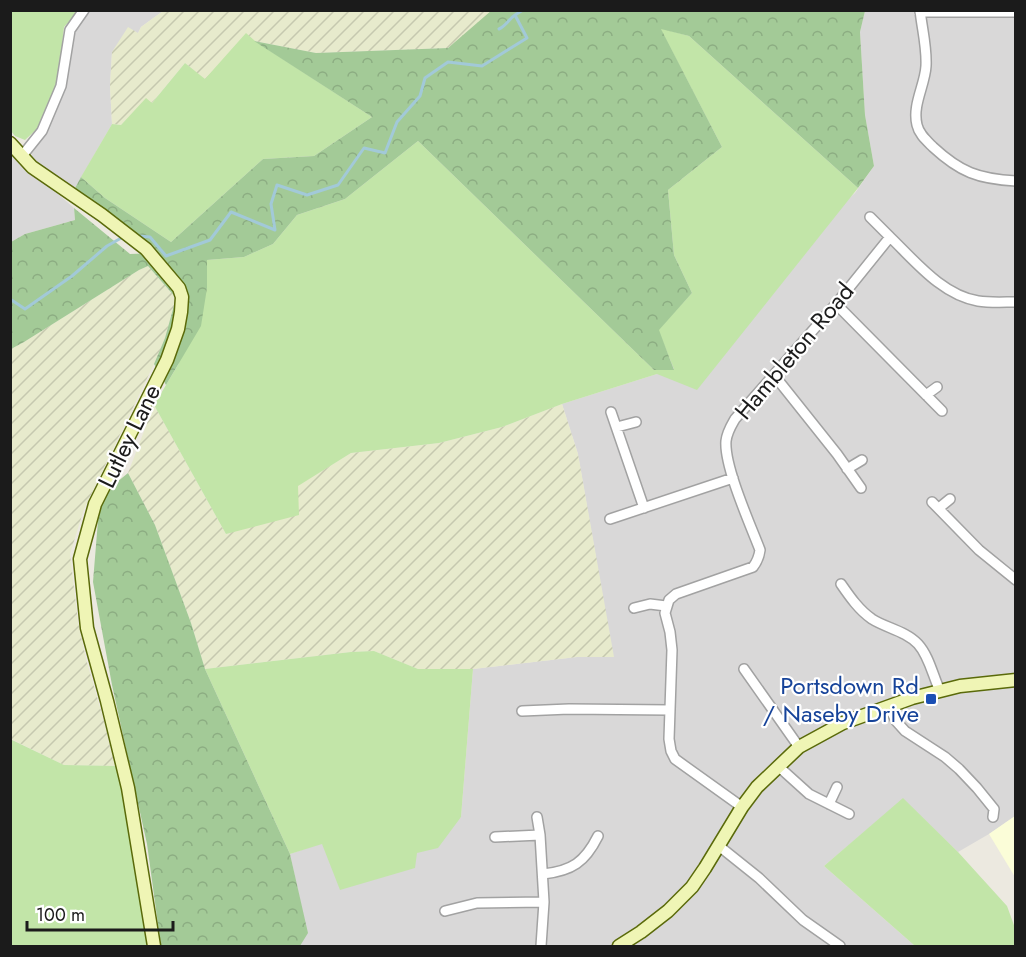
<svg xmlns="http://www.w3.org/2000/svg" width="1026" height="957" viewBox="0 0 1026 957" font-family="Jost,sans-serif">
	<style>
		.residential { fill: #d9d8d8 }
		.education { fill: #fbfdd8 }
		.farmland { fill: url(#farmland-furrows) }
		.grass { fill: #c2e5a8 }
		.forest { fill: url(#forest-crowns) }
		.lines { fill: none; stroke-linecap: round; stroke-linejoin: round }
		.stream { stroke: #a2c9d8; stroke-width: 3 }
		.street-casing { stroke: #a2a2a2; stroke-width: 12 }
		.secondary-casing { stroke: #5a6a0a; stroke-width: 15 }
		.street { stroke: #fff; stroke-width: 9 }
		.secondary { stroke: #eff5b5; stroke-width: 12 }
		.transit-dot { fill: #1a4fb4; stroke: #fff; stroke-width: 2 }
		.labels { text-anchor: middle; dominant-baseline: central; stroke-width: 4.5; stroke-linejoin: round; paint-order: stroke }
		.street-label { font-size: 24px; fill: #1b1b1b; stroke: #fff }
		.transit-label { font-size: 24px; fill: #164399; stroke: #fff; text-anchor: end }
	</style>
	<defs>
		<pattern id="farmland-furrows" width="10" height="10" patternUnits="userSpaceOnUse" patternTransform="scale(1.5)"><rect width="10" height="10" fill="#e7eacc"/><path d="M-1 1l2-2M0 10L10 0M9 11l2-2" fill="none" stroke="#c6c8af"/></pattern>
		<pattern id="forest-crowns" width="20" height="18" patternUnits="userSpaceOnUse" patternTransform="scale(1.5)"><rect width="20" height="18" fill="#a3ca97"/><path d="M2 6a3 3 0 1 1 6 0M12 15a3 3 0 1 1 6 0" fill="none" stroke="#8cad82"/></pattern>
	</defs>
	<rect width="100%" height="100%" fill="#ece9e0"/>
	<path class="residential" d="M 87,11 L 163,11 L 141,27 L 138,33 L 112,52 L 110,86 L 112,124 L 74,190 L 31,161 L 32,153 L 47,132 L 64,87 L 72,32 Z
		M 865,11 L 1015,11 L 1015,816 L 989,834 L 958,852 L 903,799 L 824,866 L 915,946 L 300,946 L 307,932 L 290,854 L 322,843 L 417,853 L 461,817 L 473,669 L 577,657 L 613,657 L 578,454 L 562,404 L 657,374 L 855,193 L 874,166 L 865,115 L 860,32 Z
		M 10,152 L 74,208 L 75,220 L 25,234 L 11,242 Z"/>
	<path class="education" d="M 1015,816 L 1015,877 L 989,834 Z"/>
	<path class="farmland" d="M 163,11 L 494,11 L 448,48 L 316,53 L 254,41 L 205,80 L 185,63 L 151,104 L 146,99 L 121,125 L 112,124 L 110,86 L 112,52 L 128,27 L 138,33 L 141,27 Z
		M 148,266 L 176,298 L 165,338 L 154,364 L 84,509 L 70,554 L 78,622 L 86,659 L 117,766 L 64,765 L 11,739 L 11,349 L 24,342 L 139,270 Z
		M 562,404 L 578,454 L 614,657 L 577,657 L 473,669 L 418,669 L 374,651 L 351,652 L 205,669 L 191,623 L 155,525 L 128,473 L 154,405 L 226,534 L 297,486 L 351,453 L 439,443 L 502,427 Z"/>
	<path class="grass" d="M 10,11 L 79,11 L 64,27 L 59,74 L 55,90 L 39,127 L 25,140 L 15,136 L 11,131 Z
		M 660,28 L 689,36 L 858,188 L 697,390 L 657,374 L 562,404 L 502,427 L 439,443 L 351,453 L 298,486 L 299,515 L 226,534 L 154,405 L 178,365 L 207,288 L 207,260 L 244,257 L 273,244 L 297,215 L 345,199 L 418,141 L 654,370 L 674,369 L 658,330 L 692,293 L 674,255 L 668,190 L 722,147 Z
		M 246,33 L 255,41 L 372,117 L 314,156 L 263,159 L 171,242 L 105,198 L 81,177 L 112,124 L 121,125 L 146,98 L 152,103 L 185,63 L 205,79 Z
		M 374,651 L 418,669 L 473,669 L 461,817 L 438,848 L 417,853 L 415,868 L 340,890 L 322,844 L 290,854 L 205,669 L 351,652 Z
		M 10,739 L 64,765 L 117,766 L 142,884 L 152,946 L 11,946 Z
		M 903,798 L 958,852 L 1007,906 L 1015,928 L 1015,946 L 915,946 L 824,866 Z"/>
	<path class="forest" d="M 492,10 L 865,11 L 860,32 L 865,115 L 874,166 L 858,188 L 689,36 L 661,29 L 722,147 L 668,190 L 674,255 L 692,293 L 659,330 L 674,370 L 654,370 L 418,141 L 345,199 L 297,215 L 273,244 L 244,257 L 207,260 L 207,288 L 201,326 L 166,385 L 154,364 L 165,338 L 176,298 L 148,266 L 139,270 L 24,342 L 11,349 L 11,242 L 25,234 L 75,220 L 74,208 L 130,254 L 157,253 L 74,190 L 81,177 L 105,198 L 171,242 L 263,159 L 314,156 L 372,117 L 254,41 L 316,53 L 448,48 Z
		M 128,473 L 155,525 L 191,623 L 205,669 L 290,854 L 308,933 L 300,946 L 161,946 L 147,844 L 112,685 L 93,582 L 100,496 Z"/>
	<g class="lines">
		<path class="stream" d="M 499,29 C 506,26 509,19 515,15
			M 138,236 L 150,237 L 166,256 L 210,240 L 231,212 L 275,230 L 271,204 L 277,185 L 307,195 L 338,185 L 364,148 L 385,153 L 397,122 L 420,96 L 425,78 L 448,62 L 482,66 L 527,38 L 515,15 L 523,10
			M 10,299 L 25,309 L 72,276 L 107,246 L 123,237"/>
		<g class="street-casing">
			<path id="street" d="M 920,10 C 922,29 927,47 926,66 C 925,85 912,105 917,125 C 919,134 926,140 933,147 C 960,172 978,179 1016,181
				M 920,12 L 1016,12
				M 22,156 L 42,131 L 61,86 L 70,30 L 84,10
				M 870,217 L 890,237
				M 836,304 L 942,411
				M 774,375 L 837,454 L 861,488
				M 926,395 L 937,387
				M 611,412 L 644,508
				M 617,427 L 636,422
				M 847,469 L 862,460
				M 932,502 L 979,550 L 1016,580
				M 939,508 L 950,499
				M 610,519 L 733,478
				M 841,584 C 850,597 859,610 872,619 C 886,628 906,631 918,644 C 929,656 933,676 940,691
				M 634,608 L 650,604 L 666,606
				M 744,669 L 799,747
				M 889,706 L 896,721 L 905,731 L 945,757 L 959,769 L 977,788 L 994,809 L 993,817
				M 522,711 L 569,709 L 669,710
				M 778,766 L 809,794 L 849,814
				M 829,804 L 837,787
				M 742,807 L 675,759 L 671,751 L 669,739 L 672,650 L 670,632 L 665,613 L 669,600 L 676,594 L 753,567 C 757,562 759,557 760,550 C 750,524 724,466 726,441 C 727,432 731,426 735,419 L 836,304 L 890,237 C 915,261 942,295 978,301 C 990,303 1004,302 1016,302
				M 537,817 L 540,835 L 544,902 L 541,946
				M 495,837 L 540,835
				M 719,846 L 759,878 L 803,920 L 840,946
				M 543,874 C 572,871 585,862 598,836
				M 445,911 L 477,903 L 544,902"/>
		</g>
		<g class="secondary-casing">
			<path id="secondary" d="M 10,143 L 32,167 L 102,215 L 146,249 L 179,288 L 182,297 L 181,312 L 178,329 L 167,360 L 95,504 L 80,559 L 87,628 L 107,701 L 128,788 L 154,946
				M 619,946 L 641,932 L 668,911 L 692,887 L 705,868 L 742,807 L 757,787 L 799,747 L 843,723 L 912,698 L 960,686 L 1016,680"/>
		</g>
		<use href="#street" class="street"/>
		<use href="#secondary" class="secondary"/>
	</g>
	<rect class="transit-dot" x="925" y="693" width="12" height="12" rx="3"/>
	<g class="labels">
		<g class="street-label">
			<text transform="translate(794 351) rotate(-50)">Hambleton Road</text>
			<text transform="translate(129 436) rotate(-64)">Lutley Lane</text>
		</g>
		<g class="transit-label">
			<text x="919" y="685">Portsdown Rd<tspan x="919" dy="28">/ Naseby Drive</tspan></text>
		</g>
	</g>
	<rect width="1026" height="957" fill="none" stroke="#1b1b1b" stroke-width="24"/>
	<path d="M27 921v9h146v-9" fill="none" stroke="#1b1b1b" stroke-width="3"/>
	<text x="36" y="921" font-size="18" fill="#1b1b1b" stroke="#ffffff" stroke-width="4.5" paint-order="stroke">100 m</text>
</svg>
